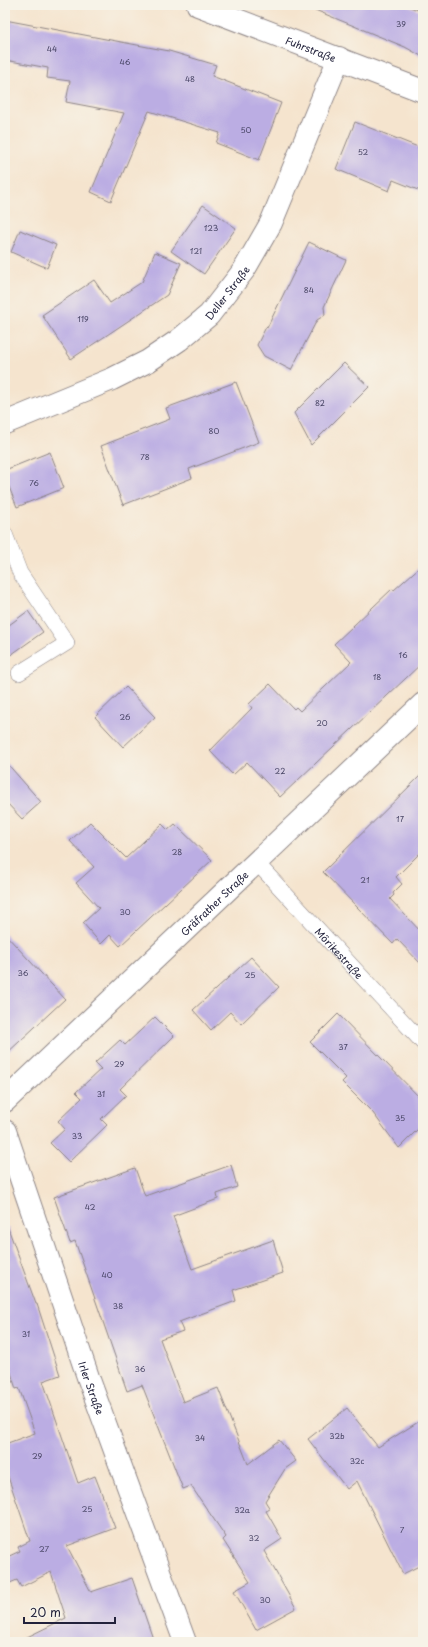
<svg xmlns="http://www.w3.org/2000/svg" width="428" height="1647" viewBox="0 0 428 1647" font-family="'Playpen Sans',sans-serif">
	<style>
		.building { fill: #bbade3 }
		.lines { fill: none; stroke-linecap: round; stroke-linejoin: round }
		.lane-casing { stroke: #8c8384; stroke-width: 16 }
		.street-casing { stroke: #8c8384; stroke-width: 24 }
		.lane { stroke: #fff; stroke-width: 15 }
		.street { stroke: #fff; stroke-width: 22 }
		.labels { text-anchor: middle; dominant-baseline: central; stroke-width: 3; stroke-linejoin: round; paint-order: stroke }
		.number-label { font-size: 8px; fill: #484565 }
		.street-label { font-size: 10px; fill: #22223b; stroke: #f7f3e8 }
	</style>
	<rect width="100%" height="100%" fill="#f7f3e8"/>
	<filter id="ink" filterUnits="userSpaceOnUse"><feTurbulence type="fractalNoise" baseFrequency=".025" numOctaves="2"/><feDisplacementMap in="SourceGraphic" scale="8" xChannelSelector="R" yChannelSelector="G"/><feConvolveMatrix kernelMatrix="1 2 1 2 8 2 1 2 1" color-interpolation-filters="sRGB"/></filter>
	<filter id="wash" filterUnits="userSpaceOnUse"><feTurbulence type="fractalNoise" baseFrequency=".012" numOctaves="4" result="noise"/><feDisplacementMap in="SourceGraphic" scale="16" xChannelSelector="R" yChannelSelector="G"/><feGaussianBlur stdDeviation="0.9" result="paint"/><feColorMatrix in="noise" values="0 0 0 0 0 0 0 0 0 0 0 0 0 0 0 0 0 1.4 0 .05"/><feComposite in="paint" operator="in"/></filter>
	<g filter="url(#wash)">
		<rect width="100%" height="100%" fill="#f5e4ce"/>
		<g id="blocks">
			<path class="building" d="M 303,5 L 405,5 L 423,12 L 423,57 L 405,47 Z
				M 5,20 L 169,51 L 216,65 L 212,76 L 281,103 L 259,160 L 216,143 L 220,133 L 149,111 L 111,201 L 91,192 L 124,113 L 66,102 L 70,81 L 47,78 L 48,68 L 5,60 Z
				M 355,122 L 423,149 L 423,192 L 393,180 L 389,191 L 336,169 Z
				M 203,205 L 236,228 L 204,274 L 171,251 Z
				M 20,230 L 56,245 L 47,268 L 11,252 Z
				M 309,242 L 346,260 L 324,307 L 325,315 L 317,320 L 291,370 L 264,356 L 257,345 L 266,327 L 267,328 Z
				M 155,252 L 181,263 L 167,295 L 71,359 L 42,315 L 94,280 L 110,303 L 142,282 Z
				M 344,363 L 369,387 L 311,445 L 294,413 Z
				M 236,382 L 259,442 L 189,469 L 192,478 L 123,505 L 101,446 L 170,419 L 166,408 Z
				M 50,452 L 64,488 L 17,507 L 5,477 L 5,470 Z
				M 423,564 L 423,662 L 280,797 L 247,762 L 233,775 L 210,751 L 252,708 L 249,704 L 270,684 L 294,709 L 296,707 L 300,711 L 351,662 L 334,644 L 392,589 L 394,590 Z
				M 28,611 L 43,632 L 5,659 L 5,628 Z
				M 126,687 L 155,717 L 123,747 L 95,717 Z
				M 5,761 L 41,802 L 22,819 L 5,801 Z
				M 423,773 L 423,850 L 396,877 L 402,884 L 393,893 L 394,895 L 390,899 L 423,934 L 423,966 L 397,939 L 393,944 L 323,872 Z
				M 90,822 L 126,858 L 162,824 L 168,830 L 175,824 L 212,860 L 120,946 L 110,935 L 101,944 L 83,923 L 99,908 L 76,883 L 94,867 L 70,841 Z
				M 5,934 L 65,999 L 5,1055 Z
				M 251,957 L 279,987 L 241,1024 L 230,1012 L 211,1030 L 193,1010 Z
				M 338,1014 L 423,1101 L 423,1124 L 399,1148 L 373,1113 L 342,1082 L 346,1078 L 310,1042 Z
				M 155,1017 L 174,1036 L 120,1089 L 126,1095 L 101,1119 L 107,1125 L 69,1162 L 50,1143 L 65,1129 L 58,1121 L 82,1098 L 76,1092 L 101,1069 L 95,1063 L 120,1040 L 125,1045 Z
				M 231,1165 L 237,1187 L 217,1194 L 218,1199 L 173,1216 L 192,1269 L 273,1240 L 283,1273 L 233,1290 L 236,1301 L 179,1322 L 183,1331 L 160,1339 L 183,1402 L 218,1388 L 248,1464 L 279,1440 L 296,1461 L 285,1469 L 265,1501 L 270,1509 L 266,1511 L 282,1539 L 264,1551 L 296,1608 L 256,1630 L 234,1591 L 250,1582 L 223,1540 L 226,1537 L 191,1486 L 183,1489 L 142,1385 L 127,1391 L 75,1241 L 70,1243 L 54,1197 L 135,1168 L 145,1196 Z
				M 5,1228 L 8,1228 L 36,1304 L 37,1304 L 60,1375 L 43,1381 L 78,1483 L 95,1476 L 115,1528 L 67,1546 L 91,1592 L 132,1578 L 154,1642 L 17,1642 L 66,1618 L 51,1572 L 21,1587 L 17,1580 L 5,1585 L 5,1558 L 20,1551 L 18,1547 L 30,1541 L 5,1468 L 5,1444 L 35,1433 L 19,1388 L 16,1389 L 5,1354 Z
				M 347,1408 L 378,1447 L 423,1419 L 423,1564 L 403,1574 L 357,1481 L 347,1489 L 308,1439 Z"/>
		</g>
	</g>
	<g filter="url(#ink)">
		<use href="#blocks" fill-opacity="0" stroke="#8c8384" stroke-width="1"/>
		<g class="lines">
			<g class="lane-casing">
				<g id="lane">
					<path d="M 5,534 L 20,573 L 67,643 L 19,673"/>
					<path id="s1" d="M 257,863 L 423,1043"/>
				</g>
			</g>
			<g class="street-casing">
				<g id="street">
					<path id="s2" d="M 198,5 L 423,91"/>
					<path id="s3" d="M 5,423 L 112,379 L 148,361 L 179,340 L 209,315 L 244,270 L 271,223 L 339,58"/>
					<path id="s4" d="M 5,1101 L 423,704"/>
					<path id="s5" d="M 5,1131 L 88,1377 L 185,1642"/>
				</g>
			</g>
			<use href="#lane" class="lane"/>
			<use href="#street" class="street"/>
		</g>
	</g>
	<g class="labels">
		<g class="number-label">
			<text x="401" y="24">39</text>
			<text x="52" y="49">44</text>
			<text x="125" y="62">46</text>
			<text x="190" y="79">48</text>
			<text x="246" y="130">50</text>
			<text x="363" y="152">52</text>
			<text x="211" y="228">123</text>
			<text x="196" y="251">121</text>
			<text x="309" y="290">84</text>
			<text x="83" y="319">119</text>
			<text x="320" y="403">82</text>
			<text x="214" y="431">80</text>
			<text x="145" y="457">78</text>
			<text x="34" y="483">76</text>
			<text x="403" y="655">16</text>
			<text x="377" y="677">18</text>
			<text x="125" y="717">26</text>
			<text x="322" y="723">20</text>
			<text x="280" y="771">22</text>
			<text x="400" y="819">17</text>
			<text x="177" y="852">28</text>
			<text x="365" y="880">21</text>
			<text x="125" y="912">30</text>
			<text x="23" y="973">36</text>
			<text x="250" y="975">25</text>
			<text x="343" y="1047">37</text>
			<text x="119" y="1064">29</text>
			<text x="101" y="1094">31</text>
			<text x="400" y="1118">35</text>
			<text x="77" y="1136">33</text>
			<text x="90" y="1207">42</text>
			<text x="107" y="1275">40</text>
			<text x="118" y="1306">38</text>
			<text x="26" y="1334">31</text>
			<text x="140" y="1369">36</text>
			<text x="337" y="1436">32b</text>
			<text x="200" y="1438">34</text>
			<text x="37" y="1456">29</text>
			<text x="357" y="1461">32c</text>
			<text x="87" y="1509">25</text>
			<text x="242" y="1510">32a</text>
			<text x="402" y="1530">7</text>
			<text x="254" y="1538">32</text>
			<text x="44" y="1549">27</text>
			<text x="265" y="1600">30</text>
		</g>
		<g class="street-label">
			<text stroke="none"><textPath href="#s2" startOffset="121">Fuhrstraße</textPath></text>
			<text stroke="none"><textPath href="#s3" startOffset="261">Deller Straße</textPath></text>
			<text stroke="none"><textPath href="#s4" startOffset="288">Gräfrather Straße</textPath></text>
			<text stroke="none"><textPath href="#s1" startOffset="122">Mörikestraße</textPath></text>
			<text stroke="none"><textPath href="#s5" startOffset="271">Irler Straße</textPath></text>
		</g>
	</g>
	<rect width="428" height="1647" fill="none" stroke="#f7f3e8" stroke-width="20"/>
	<path d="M24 1617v6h91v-6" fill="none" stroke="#22223b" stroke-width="2"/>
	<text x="30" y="1617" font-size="12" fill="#22223b" stroke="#f7f3e8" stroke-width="3" paint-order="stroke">20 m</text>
</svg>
